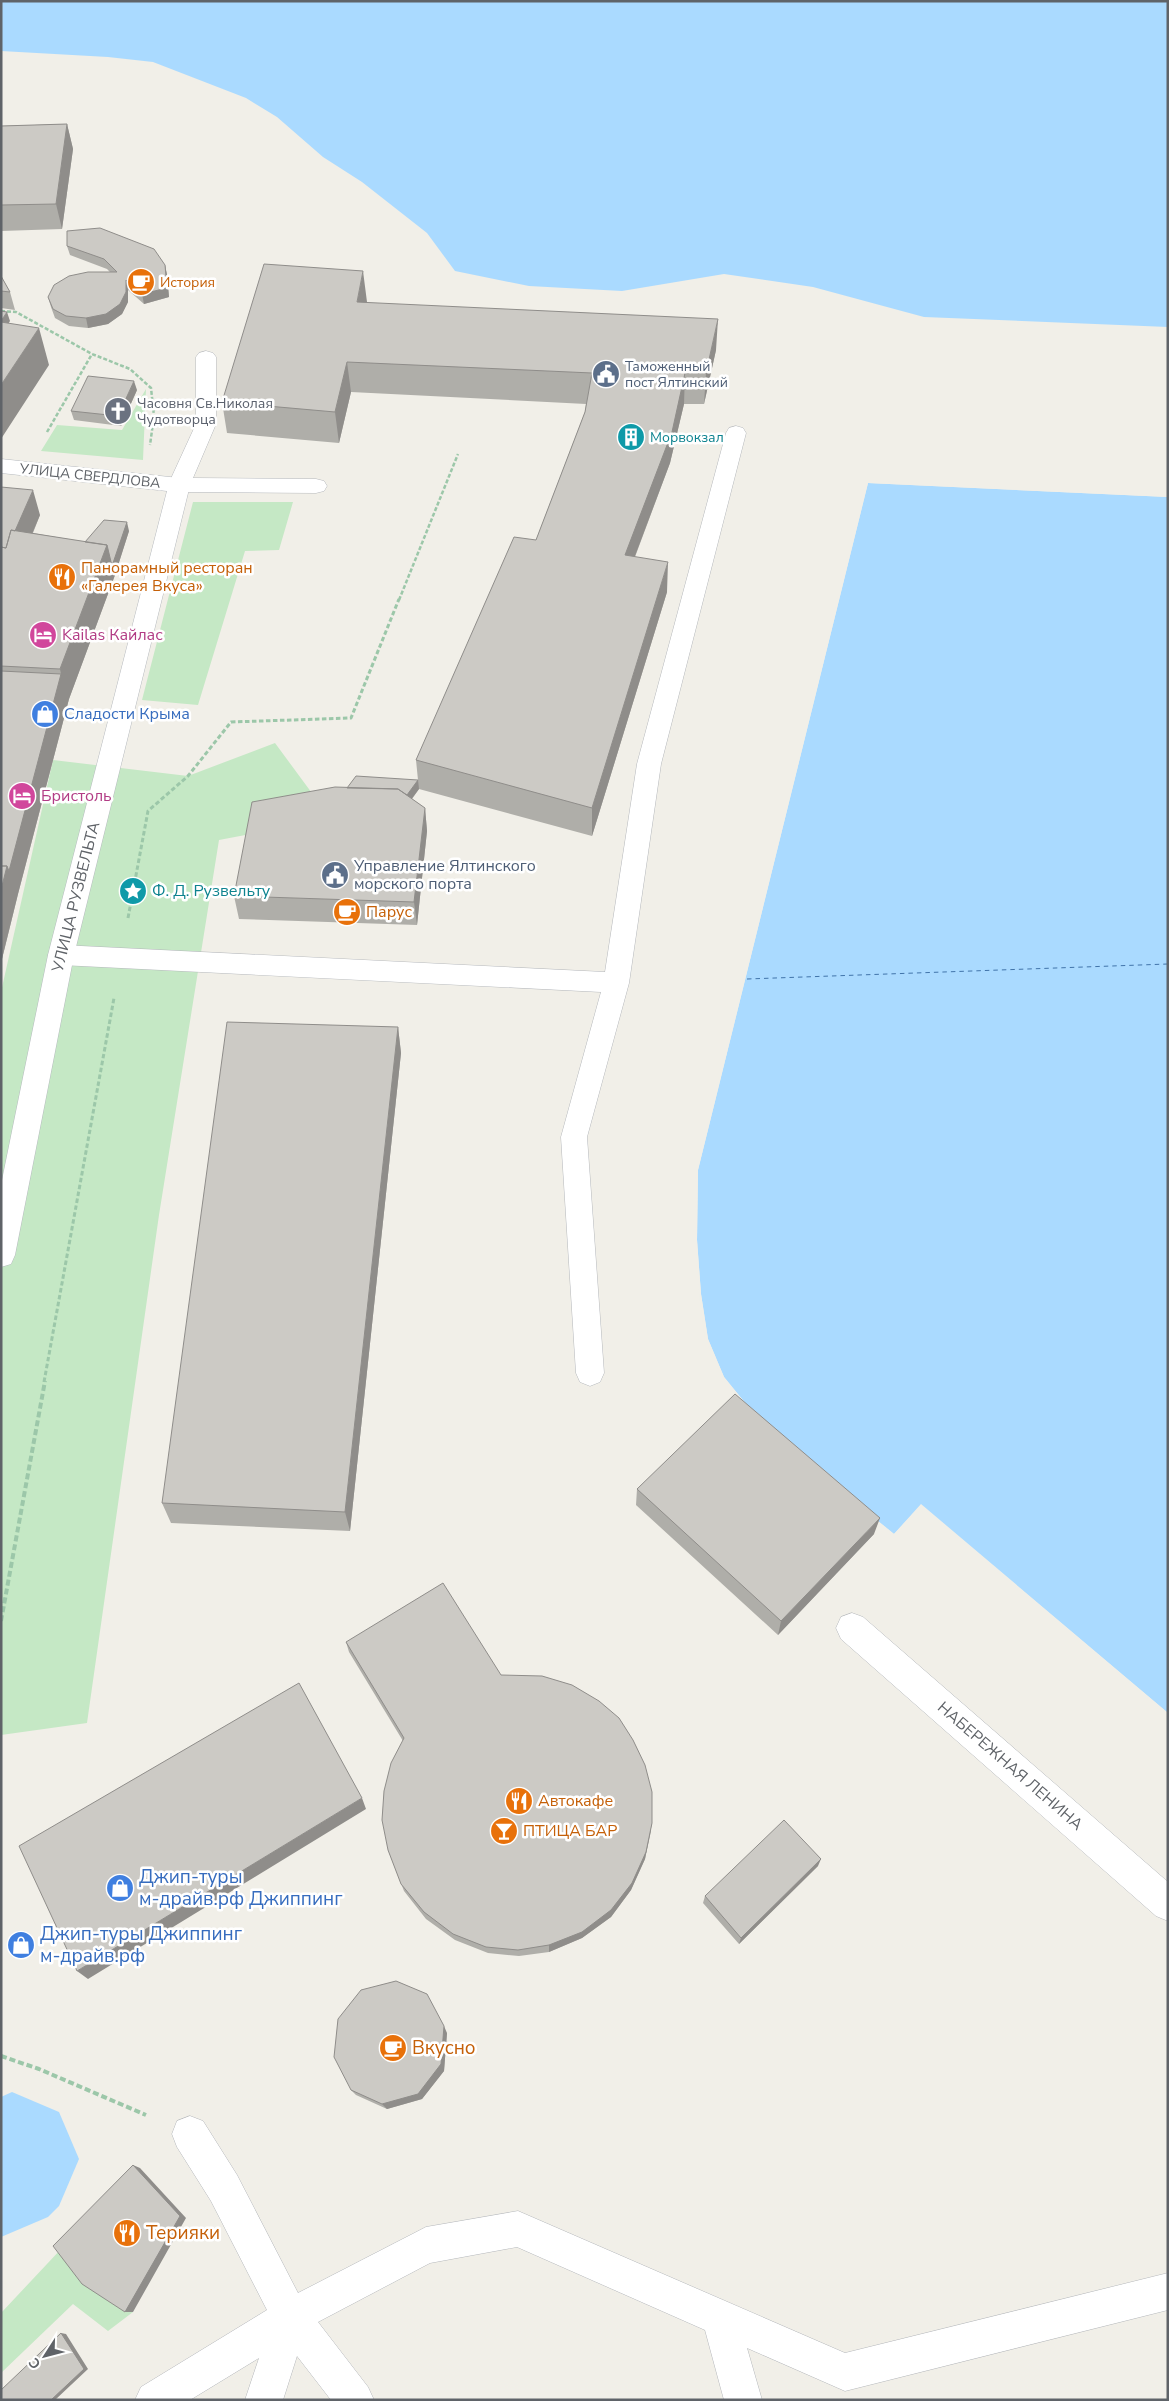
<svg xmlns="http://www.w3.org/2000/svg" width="1169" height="2401" viewBox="0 0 1169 2401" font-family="'Nunito Sans',sans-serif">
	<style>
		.green { fill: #c5e8c5 }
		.water { fill: #aadaff }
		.pier { fill: #f1efe8 }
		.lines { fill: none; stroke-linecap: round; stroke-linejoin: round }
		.river { fill: #aadaff; fill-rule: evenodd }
		.ferry { stroke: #4174aa; stroke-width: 1; stroke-dasharray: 4.5 4; stroke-linecap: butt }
		.service-casing { stroke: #b5b8bc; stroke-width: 1 }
		.pedestrian-casing { stroke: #b5b8bc; stroke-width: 1 }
		.secondary-casing { stroke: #b6babf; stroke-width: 1 }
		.path-far2 { stroke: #9cc7a9; stroke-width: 2.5; stroke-dasharray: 4 2; stroke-linecap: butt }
		.path-far1 { stroke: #9cc7a9; stroke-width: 3; stroke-dasharray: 4.5 2.5; stroke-linecap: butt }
		.path { stroke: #9cc7a9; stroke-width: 4; stroke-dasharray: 6 3; stroke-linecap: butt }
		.service { fill: #fff; fill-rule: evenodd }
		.pedestrian { fill: #fff; fill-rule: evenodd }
		.secondary { fill: #fff; fill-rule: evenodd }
		.wall { fill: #afaea9 }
		.shaded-wall { fill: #8f8d8a }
		.building { fill: #cccac5; stroke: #8f8d8a }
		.labels { text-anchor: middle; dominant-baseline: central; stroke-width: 5; stroke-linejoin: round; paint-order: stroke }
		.far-food-label { font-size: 14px; fill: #c56008; stroke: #fff; text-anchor: start }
		.far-service-label { font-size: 14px; fill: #4e5e75; stroke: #fff; text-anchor: start }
		.far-worship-label { font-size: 14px; fill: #5b616d; stroke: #fff; text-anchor: start }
		.far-culture-label { font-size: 14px; fill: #0d838f; stroke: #fff; text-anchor: start }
		.far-street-label { font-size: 14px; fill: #5f6368; stroke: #fff }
		.food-label { font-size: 16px; fill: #c56008; stroke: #fff; text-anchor: start }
		.hotel-label { font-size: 16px; fill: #b23c85; stroke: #fff; text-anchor: start }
		.shop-label { font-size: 16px; fill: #366cbe; stroke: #fff; text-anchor: start }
		.service-label { font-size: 16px; fill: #4e5e75; stroke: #fff; text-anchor: start }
		.culture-label { font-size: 16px; fill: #0d838f; stroke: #fff; text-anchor: start }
		.street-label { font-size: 16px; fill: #5f6368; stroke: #fff }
		.near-shop-label { font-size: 19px; fill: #366cbe; stroke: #fff; text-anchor: start }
		.near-food-label { font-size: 19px; fill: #c56008; stroke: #fff; text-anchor: start }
	</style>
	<rect width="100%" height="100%" fill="#f1efe8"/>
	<path class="green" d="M 146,389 L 143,460 L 41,451 L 57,425 L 122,430 Z
		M 193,502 L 293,502 L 279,550 L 245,551 L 198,705 L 142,700 Z
		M 275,743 L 331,819 L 219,840 L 159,1215 L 87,1723 L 1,1735 L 1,992 L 53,760 L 188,776 Z
		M 62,2248 L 133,2312 L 108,2331 L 73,2304 L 1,2373 L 1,2313 Z"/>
	<path class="water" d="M 1,1 L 1168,1 L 1168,327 L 924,317 L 813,287 L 724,274 L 622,291 L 529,286 L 455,271 L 427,233 L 362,182 L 323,157 L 277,117 L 246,98 L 153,62 L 108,57 L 1,51 Z
		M 868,483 L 1168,497 L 1168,1713 L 921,1505 L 894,1534 L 878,1521 L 759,1420 L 724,1377 L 708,1339 L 701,1294 L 697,1240 L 698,1170 Z"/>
	<path class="pier" d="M 867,480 L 1168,495 L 1168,497 L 868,483 L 698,1170 L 697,1240 L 701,1294 L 708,1339 L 724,1377 L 759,1420 L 878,1521 L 894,1534 L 921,1504 L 1168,1713 L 1168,1716 L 921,1508 L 895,1536 L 876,1523 L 757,1422 L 722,1378 L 705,1339 L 699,1294 L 695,1240 L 696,1169 Z"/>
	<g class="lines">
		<path class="river" d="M 12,2092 L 59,2112 L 79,2159 L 59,2206 L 48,2217 L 1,2237 L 1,2097 Z"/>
		<path class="ferry" d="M 747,979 L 1168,964"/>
		<g class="service-casing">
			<path id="service" d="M 206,351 L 213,353 L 216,357 L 216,424 L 193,478 L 316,479 L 324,481 L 327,486 L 324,491 L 316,493 L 179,492 L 171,490 L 168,485 L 196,424 L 196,357 L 199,353 Z
				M 736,426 L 743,428 L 746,433 L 661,764 L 629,983 L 587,1137 L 604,1373 L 600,1382 L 590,1386 L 580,1382 L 576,1373 L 561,1137 L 601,992 L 61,965 L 52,962 L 48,955 L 52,948 L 61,945 L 605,972 L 637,764 L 726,433 L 729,428 Z"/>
		</g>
		<g class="pedestrian-casing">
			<path id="pedestrian" d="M 852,1613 L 863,1617 L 1168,1882 L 1168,1921 L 1156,1916 L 841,1639 L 836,1628 L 841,1617 Z
				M 190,2116 L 203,2121 L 237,2175 L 298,2293 L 426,2227 L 518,2211 L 845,2353 L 1168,2273 L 1168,2310 L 845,2391 L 747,2348 L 762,2400 L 724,2400 L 705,2330 L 517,2247 L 430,2263 L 318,2322 L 368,2387 L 374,2400 L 331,2400 L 297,2356 L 283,2400 L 245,2400 L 259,2358 L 190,2400 L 135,2400 L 141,2387 L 267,2310 L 211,2201 L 177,2147 L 172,2134 L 177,2121 Z"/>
		</g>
		<g class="secondary-casing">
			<path id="secondary" d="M 1,459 L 179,478 L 187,480 L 190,485 L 74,955 L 15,1255 L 11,1264 L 1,1267 L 1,1185 L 48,955 L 167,491 L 1,473 Z"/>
		</g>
		<path class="path-far2" d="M 1,311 L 16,312 L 92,354 L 130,369 L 151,388 L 154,416 L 150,445
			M 47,432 L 92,354
			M 399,600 L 458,454"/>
		<path class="path-far1" d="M 128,918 L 148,811 L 188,776 L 231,722 L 351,718 L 399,599
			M 44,1382 L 114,998"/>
		<path class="path" d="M 1,1621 L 45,1381
			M 1,2056 L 39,2069 L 146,2115"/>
		<use href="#service" class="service"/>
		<use href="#pedestrian" class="pedestrian"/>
		<use href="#secondary" class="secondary"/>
	</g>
	<path class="wall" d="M 67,124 L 73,149 L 62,229 L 1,231 L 1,126 Z
		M 67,246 L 165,265 L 167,275 L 169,297 L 144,304 L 128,290 L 128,302 L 122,314 L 108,324 L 88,328 L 69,326 L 55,318 L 51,307 L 48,297 L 110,272 L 107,269 L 70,255 Z
		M 1,276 L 10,292 L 15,310 L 1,308 Z
		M 366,303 L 716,350 L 704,404 L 684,404 L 670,463 L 635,557 L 667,592 L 592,836 L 419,789 L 412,799 L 425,808 L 427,831 L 417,925 L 239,919 L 234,896 L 347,788 L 418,780 L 416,760 L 536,540 L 585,412 L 586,404 L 351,392 L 339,443 L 227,433 L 222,402 Z
		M 137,390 L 121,426 L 74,420 L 71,411 Z
		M 1,487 L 40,515 L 33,533 L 85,542 L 129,531 L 115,575 L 69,699 L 18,894 L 1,963 Z
		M 398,1027 L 401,1053 L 350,1531 L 171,1523 L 162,1503 Z
		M 637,1489 L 874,1534 L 778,1635 L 636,1505 Z
		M 346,1642 L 501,1675 L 651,1831 L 645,1859 L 631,1890 L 611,1917 L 582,1938 L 549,1952 L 519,1956 L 488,1953 L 455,1940 L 426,1919 L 404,1891 L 388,1850 L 403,1741 L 349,1652 Z
		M 818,1866 L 739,1944 L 703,1903 L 705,1896 Z
		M 447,2033 L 444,2071 L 422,2099 L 387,2109 L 356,2095 L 351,2090 Z"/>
	<path class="shaded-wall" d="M 67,124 L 73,149 L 62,229 L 56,204 Z
		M 165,265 L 167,275 L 169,297 L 144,304 L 142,294 Z
		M 363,271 L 367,302 L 360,333 L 357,302 Z
		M 126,280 L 128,290 L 128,302 L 122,314 L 108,324 L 88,328 L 86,318 Z
		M 7,312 L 10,321 L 1,335 L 1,321 Z
		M 718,319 L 716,350 L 704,404 L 706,373 Z
		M 39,328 L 49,365 L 1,439 L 1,385 Z
		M 347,362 L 351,392 L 339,443 L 335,412 Z
		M 685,373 L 684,404 L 670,463 L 624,585 L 625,555 Z
		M 134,381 L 137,390 L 121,426 L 118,416 Z
		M 33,490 L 40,515 L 21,560 L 13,535 Z
		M 127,522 L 129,531 L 115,575 L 69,699 L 18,894 L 1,963 L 1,890 L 7,866 L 61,674 L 60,669 L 107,545 Z
		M 668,562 L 667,592 L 592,836 L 592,808 Z
		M 418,780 L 419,789 L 401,813 L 400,804 Z
		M 425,808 L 427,831 L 417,925 L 414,902 Z
		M 398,1027 L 401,1053 L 350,1531 L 345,1512 Z
		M 880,1518 L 874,1534 L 778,1635 L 781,1621 Z
		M 362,1798 L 366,1809 L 88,1979 L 77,1971 Z
		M 652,1823 L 645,1859 L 631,1890 L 611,1917 L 582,1938 L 549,1952 L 549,1945 Z
		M 821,1859 L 818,1866 L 739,1944 L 741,1938 Z
		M 444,2026 L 447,2033 L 444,2071 L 422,2099 L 387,2109 L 382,2104 Z
		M 133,2165 L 140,2168 L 186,2218 L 133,2312 L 125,2312 Z
		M 61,2333 L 66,2334 L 88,2369 L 55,2400 L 51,2400 Z"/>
	<path class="building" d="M 67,124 L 56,204 L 1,205 L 1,126 Z
		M 100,228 L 154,249 L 165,265 L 167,288 L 142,294 L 126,280 L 126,292 L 120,304 L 106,314 L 86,318 L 66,316 L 53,309 L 48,297 L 54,285 L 69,276 L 88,272 L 117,272 L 104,259 L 67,246 L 67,231 Z
		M 264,264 L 363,271 L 357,302 L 718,319 L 706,373 L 685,373 L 672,432 L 625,555 L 668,562 L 592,808 L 416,760 L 514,537 L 536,540 L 585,412 L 592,373 L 347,362 L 335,412 L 222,402 Z
		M 1,276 L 10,292 L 1,291 Z
		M 1,311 L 7,312 L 1,321 Z
		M 1,322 L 39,328 L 1,385 Z
		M 88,376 L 134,381 L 118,416 L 71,411 Z
		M 1,487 L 33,490 L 15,531 L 11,530 L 6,548 L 1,547 Z
		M 104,520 L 127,522 L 112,566 L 107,545 L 85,542 Z
		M 11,530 L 107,545 L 60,669 L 1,666 L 1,547 L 6,548 Z
		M 1,671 L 61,674 L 9,871 L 7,866 L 1,866 Z
		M 356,776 L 418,780 L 407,795 L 398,789 L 347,788 Z
		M 335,787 L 398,789 L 425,808 L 414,902 L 234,896 L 252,802 Z
		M 1,866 L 7,866 L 1,890 Z
		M 227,1022 L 398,1027 L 345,1512 L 162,1503 Z
		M 735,1394 L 880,1518 L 781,1621 L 637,1489 Z
		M 443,1583 L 501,1675 L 542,1676 L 572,1685 L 599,1701 L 619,1718 L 633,1740 L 645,1765 L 652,1792 L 652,1823 L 646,1852 L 632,1883 L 611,1910 L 582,1932 L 549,1945 L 518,1950 L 486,1947 L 453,1934 L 424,1912 L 401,1884 L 388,1850 L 382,1820 L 384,1791 L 391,1763 L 404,1738 L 346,1642 Z
		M 299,1683 L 362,1798 L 77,1971 L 19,1846 Z
		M 784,1820 L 821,1859 L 741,1938 L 705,1896 Z
		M 396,1981 L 427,1994 L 444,2026 L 441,2064 L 418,2094 L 382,2104 L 351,2090 L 334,2057 L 338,2019 L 361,1990 Z
		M 133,2165 L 180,2216 L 125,2312 L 82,2284 L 53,2246 Z
		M 61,2333 L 84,2369 L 51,2400 L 1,2400 L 1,2390 Z"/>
	<defs>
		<g id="cafe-disc" transform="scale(1.4375)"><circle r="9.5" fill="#e8710a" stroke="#fff"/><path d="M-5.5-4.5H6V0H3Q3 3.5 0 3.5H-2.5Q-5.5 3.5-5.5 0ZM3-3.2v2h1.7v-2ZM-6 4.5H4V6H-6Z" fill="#fff"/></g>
		<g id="civic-disc" transform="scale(1.4375)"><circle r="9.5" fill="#5c6f8a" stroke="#fff"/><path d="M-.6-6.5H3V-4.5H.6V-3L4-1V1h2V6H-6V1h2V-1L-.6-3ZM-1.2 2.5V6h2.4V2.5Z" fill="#fff"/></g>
		<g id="church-disc" transform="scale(1.4375)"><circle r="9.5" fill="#6b7280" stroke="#fff"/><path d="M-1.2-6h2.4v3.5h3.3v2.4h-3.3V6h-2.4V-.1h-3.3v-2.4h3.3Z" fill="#fff"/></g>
		<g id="building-disc" transform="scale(1.4375)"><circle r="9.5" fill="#0f9aa8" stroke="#fff"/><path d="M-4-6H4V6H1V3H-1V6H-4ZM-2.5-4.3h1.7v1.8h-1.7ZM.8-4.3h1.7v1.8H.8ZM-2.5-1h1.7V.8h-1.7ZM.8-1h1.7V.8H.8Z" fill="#fff"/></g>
		<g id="restaurant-disc" transform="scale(1.4375)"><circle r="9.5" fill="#e8710a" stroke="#fff"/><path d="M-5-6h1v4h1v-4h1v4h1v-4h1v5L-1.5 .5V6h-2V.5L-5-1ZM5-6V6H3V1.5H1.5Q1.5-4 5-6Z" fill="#fff"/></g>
		<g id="hotel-disc" transform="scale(1.4375)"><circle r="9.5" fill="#d1479c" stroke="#fff"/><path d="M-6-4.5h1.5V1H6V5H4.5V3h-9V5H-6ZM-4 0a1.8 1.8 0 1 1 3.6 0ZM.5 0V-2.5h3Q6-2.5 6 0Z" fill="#fff"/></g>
		<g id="shop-disc" transform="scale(1.4375)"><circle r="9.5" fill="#3f7fe0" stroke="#fff"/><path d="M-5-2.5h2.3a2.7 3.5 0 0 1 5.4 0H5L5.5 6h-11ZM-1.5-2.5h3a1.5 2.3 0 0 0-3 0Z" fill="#fff"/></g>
		<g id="sight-disc" transform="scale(1.4375)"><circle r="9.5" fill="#0f9aa8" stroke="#fff"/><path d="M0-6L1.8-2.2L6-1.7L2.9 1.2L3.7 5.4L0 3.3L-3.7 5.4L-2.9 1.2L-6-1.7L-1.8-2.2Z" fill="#fff"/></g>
		<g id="bar-disc" transform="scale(1.4375)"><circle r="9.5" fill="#e8710a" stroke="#fff"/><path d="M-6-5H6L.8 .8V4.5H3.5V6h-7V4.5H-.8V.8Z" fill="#fff"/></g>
	</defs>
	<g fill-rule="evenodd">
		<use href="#cafe-disc" x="141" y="282"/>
		<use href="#civic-disc" x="606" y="374"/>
		<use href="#church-disc" x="118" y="411"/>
		<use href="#building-disc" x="631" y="437"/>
		<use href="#restaurant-disc" x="62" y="577"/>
		<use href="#hotel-disc" x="43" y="635"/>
		<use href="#shop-disc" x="45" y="714"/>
		<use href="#hotel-disc" x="22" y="796"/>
		<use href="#civic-disc" x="335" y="875"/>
		<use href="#sight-disc" x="133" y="891"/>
		<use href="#cafe-disc" x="347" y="912"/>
		<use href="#restaurant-disc" x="519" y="1801"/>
		<use href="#bar-disc" x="504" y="1831"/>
		<use href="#shop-disc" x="120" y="1888"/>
		<use href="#shop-disc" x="21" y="1945"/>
		<use href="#cafe-disc" x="393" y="2048"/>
		<use href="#restaurant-disc" x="127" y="2233"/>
	</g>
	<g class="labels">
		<g class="far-food-label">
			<text x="160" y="282">История</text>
		</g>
		<g class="far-service-label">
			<text x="625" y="366">Таможенный<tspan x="625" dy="16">пост Ялтинский</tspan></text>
		</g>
		<g class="far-worship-label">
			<text x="137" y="403">Часовня Св.Николая<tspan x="137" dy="16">Чудотворца</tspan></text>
		</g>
		<g class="far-culture-label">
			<text x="650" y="437">Морвокзал</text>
		</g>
		<g class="far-street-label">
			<text transform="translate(90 476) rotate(6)">УЛИЦА СВЕРДЛОВА</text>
		</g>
		<g class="food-label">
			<text x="81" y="568">Панорамный ресторан<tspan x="81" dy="18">«Галерея Вкуса»</tspan></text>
			<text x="366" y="912">Парус</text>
			<text x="538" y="1801">Автокафе</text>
			<text x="523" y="1831">ПТИЦА БАР</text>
		</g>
		<g class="hotel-label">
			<text x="62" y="635">Kailas Кайлас</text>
			<text x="41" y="796">Бристоль</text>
		</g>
		<g class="shop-label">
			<text x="64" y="714">Сладости Крыма</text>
		</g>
		<g class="service-label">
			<text x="354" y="866">Управление Ялтинского<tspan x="354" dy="18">морского порта</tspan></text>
		</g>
		<g class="culture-label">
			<text x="152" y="891">Ф. Д. Рузвельту</text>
		</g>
		<g class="street-label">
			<text transform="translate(76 897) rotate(-76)">УЛИЦА РУЗВЕЛЬТА</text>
			<text transform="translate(1010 1766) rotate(41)">НАБЕРЕЖНАЯ ЛЕНИНА</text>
		</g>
		<g class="near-shop-label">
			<text x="139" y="1877">Джип-туры<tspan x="139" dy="22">м-драйв.рф Джиппинг</tspan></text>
			<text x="40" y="1934">Джип-туры Джиппинг<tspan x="40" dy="22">м-драйв.рф</tspan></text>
		</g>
		<g class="near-food-label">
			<text x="412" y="2048">Вкусно</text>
			<text x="146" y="2233">Терияки</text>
		</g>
	</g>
	<rect width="1169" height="2401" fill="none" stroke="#5f6368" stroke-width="5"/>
	<g transform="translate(45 2356) rotate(234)" stroke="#ffffff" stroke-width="4" paint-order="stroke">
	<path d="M0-4L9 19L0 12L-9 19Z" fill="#5f6368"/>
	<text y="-8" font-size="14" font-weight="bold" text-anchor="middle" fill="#5f6368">С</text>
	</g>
</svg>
